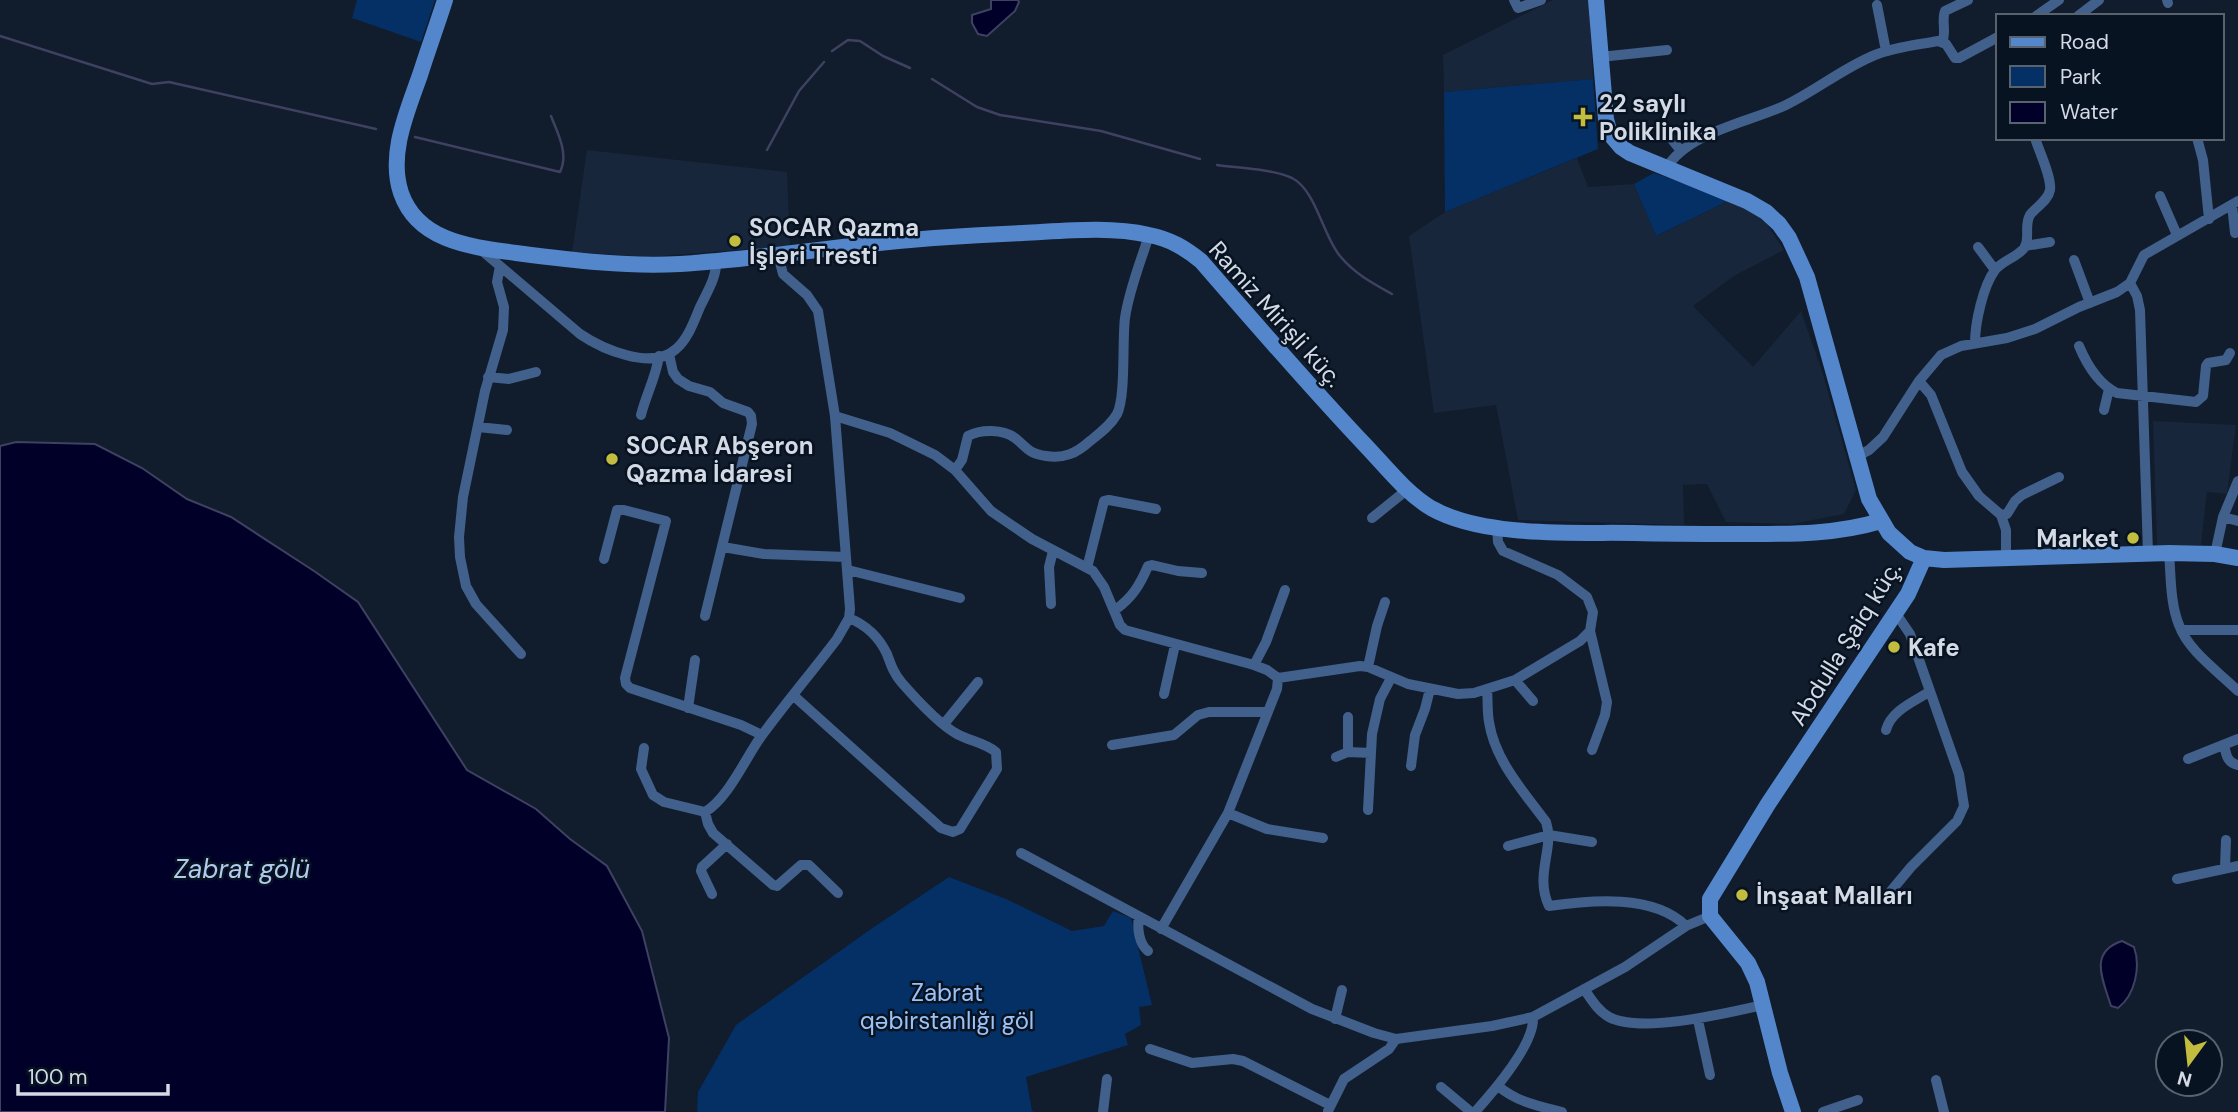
<svg xmlns="http://www.w3.org/2000/svg" width="2238" height="1112" viewBox="0 0 2238 1112" font-family="'DM Sans',sans-serif">
	<style>
		.built { fill: #17263a }
		.green { fill: #043066 }
		.water { fill: #000029; stroke: #3f4161; stroke-width: 2 }
		.lines { fill: none; stroke-linecap: round; stroke-linejoin: round }
		.stream { stroke: #3f4161; stroke-width: 2.5 }
		.street { stroke: #41608b; stroke-width: 10 }
		.secondary { stroke: #5486cc; stroke-width: 16 }
		.poi-dot { fill: #c3bd3f; stroke: #081322; stroke-width: 2.5 }
		.labels { text-anchor: middle; dominant-baseline: central; stroke-width: 5; stroke-linejoin: round; paint-order: stroke }
		.poi-label { font-size: 24px; font-weight: bold; fill: #d3dae5; stroke: #081322; text-anchor: start }
		.street-label { font-size: 24px; fill: #d3dae5; stroke: #081322 }
		.park-label { font-size: 24px; fill: #9bc1f7; stroke: #081322 }
		.water-label { font-size: 26px; font-style: italic; fill: #b1cbef; stroke: #081322 }
	</style>
	<rect width="100%" height="100%" fill="#111c2c"/>
	<path class="built" d="M 1553,0 L 1589,0 L 1593,79 L 1444,92 L 1443,55 Z
		M 587,150 L 787,172 L 790,246 L 647,257 L 572,252 Z
		M 1577,158 L 1588,187 L 1634,184 L 1656,236 L 1730,200 L 1763,218 L 1784,250 L 1734,276 L 1693,306 L 1753,367 L 1801,311 L 1822,371 L 1856,490 L 1844,514 L 1792,524 L 1726,522 L 1707,484 L 1683,485 L 1684,525 L 1518,520 L 1496,405 L 1434,413 L 1409,236 L 1445,212 Z
		M 2153,421 L 2236,425 L 2227,494 L 2207,492 L 2201,545 L 2157,545 Z"/>
	<path class="green" d="M 357,0 L 435,0 L 421,42 L 352,18 Z
		M 1593,79 L 1598,149 L 1445,212 L 1444,92 Z
		M 1654,173 L 1730,200 L 1656,236 L 1634,184 Z
		M 949,877 L 1006,899 L 1072,931 L 1104,926 L 1113,911 L 1131,918 L 1152,1005 L 1139,1007 L 1141,1025 L 1125,1034 L 1128,1045 L 1026,1077 L 1032,1111 L 1035,1112 L 697,1112 L 698,1092 L 736,1025 L 871,929 Z"/>
	<path class="water" d="M 991,0 L 1018,0 L 1019,2 L 1015,11 L 987,36 L 978,34 L 972,23 L 972,15 L 991,9 Z
		M 16,442 L 95,444 L 142,468 L 187,499 L 231,517 L 314,571 L 358,602 L 467,770 L 536,809 L 570,839 L 607,866 L 642,931 L 669,1038 L 665,1112 L 0,1112 L 0,446 Z
		M 2122,941 L 2134,947 C 2141,967 2135,995 2118,1008 L 2111,1006 C 2103,980 2088,952 2122,941 Z"/>
	<g class="lines">
		<path class="stream" d="M 0,36 L 152,84 L 169,82 L 376,129
			M 832,51 L 848,40 L 860,41 L 883,56 L 910,68
			M 932,79 L 977,107 L 1000,115 L 1101,131 L 1200,159
			M 415,137 L 560,172 C 569,154 558,134 551,116
			M 767,150 L 799,91 L 824,62
			M 1217,165 C 1239,168 1272,169 1292,178 C 1316,190 1323,236 1340,256 C 1355,274 1372,283 1392,294"/>
		<path class="street" d="M 1514,0 L 1518,8 L 1541,0
			M 2167,0 L 2168,3
			M 1877,5 L 1886,51
			M 2036,16 L 2059,0
			M 2078,16 L 2099,0
			M 1942,42 C 1947,32 1941,21 1945,11 L 1968,0
			M 1600,57 L 1667,50
			M 1666,132 L 1681,151
			M 2197,138 L 2203,160 L 2209,219
			M 1666,169 C 1687,132 1750,122 1786,105 C 1817,90 1843,68 1875,55 C 1895,47 1917,45 1938,41 L 1946,44 L 1955,58 L 1959,58 L 1998,37
			M 2160,196 L 2177,235
			M 2232,205 L 2235,233
			M 2025,246 L 2050,242
			M 1978,247 L 1995,270
			M 480,249 L 580,334 C 602,349 652,371 676,349 C 688,339 694,321 700,307 C 707,292 717,277 716,261
			M 778,255 L 783,274 L 807,295 L 818,311 L 835,416 L 890,433 L 935,455 L 955,470 L 991,511 L 1032,539 L 1093,571 L 1104,587 L 1120,625 L 1125,630 L 1254,665 L 1267,670 L 1278,678 L 1277,689 L 1228,813 L 1161,929
			M 2074,260 L 2090,303
			M 500,266 L 497,282 L 504,307 L 503,330 L 485,391 L 463,497 L 459,537 L 460,557 L 466,586 L 476,604 L 521,654
			M 2130,283 L 2137,296 L 2140,310 L 2148,553
			M 1975,343 C 1975,323 1983,286 1995,270 C 2003,260 2018,257 2025,247 C 2030,237 2024,225 2030,215 C 2036,207 2048,201 2050,190 C 2052,178 2039,151 2035,138
			M 2079,346 C 2087,365 2098,384 2117,393 L 2196,402 L 2203,396 L 2206,366 L 2208,363 L 2226,360 L 2230,353
			M 669,354 L 673,372 L 678,379 L 689,386 L 710,392 L 723,403 L 748,412 L 751,416 L 752,424 L 705,616
			M 488,377 L 509,379 L 536,372
			M 1919,381 L 1931,395 L 1962,472 L 1979,496 L 2001,515 L 2006,530 L 2006,557
			M 2104,410 L 2109,389
			M 641,415 C 646,395 656,377 659,356
			M 835,416 L 850,609 L 849,618 L 837,639 C 812,672 784,705 760,738 C 744,761 728,798 705,812 L 708,824 L 713,833 L 773,885 L 777,886 L 801,865 L 809,865 L 838,893
			M 478,427 L 507,430
			M 1856,457 L 1869,450 L 1883,437 L 1919,381 L 1941,355 L 1961,346 L 2007,338 L 2035,329 L 2079,307 L 2117,292 L 2130,283 L 2144,255 L 2238,201
			M 955,470 L 962,460 L 968,436 C 981,429 1003,429 1015,438 C 1028,448 1027,453 1046,456 C 1064,459 1077,453 1090,441 C 1100,433 1111,425 1117,414 C 1126,397 1122,340 1125,318 C 1129,290 1141,261 1149,235
			M 2001,515 L 2007,514 L 2015,501 L 2022,495 L 2059,477
			M 2223,517 L 2238,521
			M 1372,518 L 1408,489
			M 723,547 L 764,554 L 846,557
			M 2169,553 C 2171,576 2170,603 2179,625 C 2189,652 2218,671 2238,691
			M 2215,554 L 2223,517 L 2238,481
			M 604,559 L 617,510 L 624,510 L 666,521 L 625,678 L 626,684 L 630,688 L 741,725 L 762,735
			M 1087,568 L 1104,501 L 1109,500 L 1156,509
			M 848,570 L 960,598
			M 1051,604 L 1049,567 L 1053,551
			M 1115,610 C 1132,598 1140,585 1148,566 L 1152,565 L 1178,571 L 1202,573
			M 2181,630 L 2238,630
			M 1590,631 L 1607,702 L 1605,715 L 1592,750
			M 1254,665 L 1266,642 L 1285,590
			M 1368,667 L 1377,626 L 1385,602
			M 1278,678 L 1360,666 L 1368,667 L 1408,684 L 1458,694 L 1474,693 L 1515,680 L 1580,641 L 1590,631 L 1593,612 L 1587,597 L 1558,575 L 1503,551 L 1498,542 L 1497,527
			M 1515,680 L 1533,701
			M 1487,689 C 1488,700 1487,711 1489,722 C 1495,761 1524,792 1546,822 C 1555,848 1534,875 1549,906 C 1591,900 1654,894 1686,926
			M 1164,694 L 1175,645
			M 794,696 L 941,828 L 953,832 L 960,829 L 997,769 L 996,752 C 985,743 970,741 957,734 C 939,724 916,699 902,683 C 894,674 891,665 887,654 C 879,637 866,625 849,618
			M 688,708 L 695,660
			M 1348,717 L 1348,752
			M 944,724 L 978,682
			M 1886,730 C 1891,711 1913,702 1929,692
			M 1112,745 L 1174,735 L 1198,715 L 1209,712 L 1267,712
			M 2224,745 C 2226,754 2227,763 2238,765
			M 644,748 L 641,769 L 653,795 L 664,802 L 705,812
			M 1336,757 L 1348,752 L 1371,753
			M 2188,759 L 2238,739
			M 1411,766 L 1415,735 L 1425,709 L 1430,689
			M 1368,810 L 1372,734 L 1380,699 L 1391,678
			M 1228,813 L 1267,829 L 1323,838
			M 1508,846 L 1549,835 L 1592,842
			M 1021,853 L 1312,1009 L 1374,1033 L 1396,1039 L 1492,1026 L 1533,1017 L 1625,967 L 1686,926 L 1710,916
			M 2225,868 L 2226,840
			M 2177,879 L 2238,866
			M 1891,891 L 1911,867 L 1957,821 L 1964,806 L 1959,774 L 1910,634 L 1895,612
			M 712,894 L 701,871 L 702,867 L 727,844
			M 1139,917 C 1137,928 1139,944 1148,951
			M 1584,989 C 1591,999 1598,1011 1609,1017 C 1641,1034 1727,1013 1763,1005
			M 1335,1019 L 1342,990
			M 1698,1020 L 1710,1075
			M 1150,1049 L 1192,1063 L 1233,1059 L 1243,1061 L 1330,1105
			M 1936,1080 L 1944,1112
			M 1498,1086 C 1517,1102 1538,1106 1562,1112
			M 1441,1087 L 1471,1112
			M 1328,1111 L 1344,1079 L 1389,1049 L 1396,1039
			M 1103,1112 L 1107,1079
			M 1475,1112 C 1493,1092 1535,1044 1533,1017
			M 1823,1112 L 1858,1100"/>
		<path class="secondary" d="M 445,0 C 437,25 428,50 420,75 C 407,112 388,154 401,193 C 418,242 472,247 516,253 C 571,260 625,267 680,264 C 740,260 799,252 859,245 C 913,239 968,235 1023,233 C 1064,231 1109,226 1149,235 C 1170,239 1185,248 1201,261 C 1255,323 1309,386 1366,446 C 1386,467 1406,493 1431,508 C 1484,538 1574,532 1634,533 C 1669,534 1704,534 1740,534 C 1788,534 1834,535 1881,521
			M 1596,0 L 1606,119 L 1610,134 L 1621,147 L 1630,153 L 1747,201 L 1766,212 L 1779,224 L 1789,238 L 1807,277 L 1869,499 L 1889,533 L 1910,552 L 1924,558 L 1908,594 L 1768,804 L 1710,899 L 1710,916 L 1748,963 L 1757,982 L 1780,1073 L 1793,1112
			M 1924,558 L 1944,560 L 2169,553 L 2215,554 L 2238,558"/>
	</g>
	<g class="poi-dot">
		<path d="M1579.5 106.5h7v7h7v7h-7v7h-7v-7h-7v-7h7z"/>
		<circle cx="735" cy="241" r="7"/>
		<circle cx="612" cy="459" r="7"/>
		<circle cx="2133" cy="538" r="7"/>
		<circle cx="1894" cy="647" r="7"/>
		<circle cx="1742" cy="895" r="7"/>
	</g>
	<g class="labels">
		<g class="poi-label">
			<text x="1599" y="103">22 saylı<tspan x="1599" dy="28">Poliklinika</tspan></text>
			<text x="749" y="227">SOCAR Qazma<tspan x="749" dy="28">İşləri Tresti</tspan></text>
			<text x="626" y="445">SOCAR Abşeron<tspan x="626" dy="28">Qazma İdarəsi</tspan></text>
			<text x="2119" y="538" text-anchor="end">Market</text>
			<text x="1908" y="647">Kafe</text>
			<text x="1756" y="895">İnşaat Malları</text>
		</g>
		<g class="street-label">
			<text transform="translate(1276 314) rotate(48)">Ramiz Mirişli küç.</text>
			<text transform="translate(1845 643) rotate(-58)">Abdulla Şaiq küç.</text>
		</g>
		<g class="park-label">
			<text x="947" y="992">Zabrat<tspan x="947" dy="28">qəbirstanlığı göl</tspan></text>
		</g>
		<g class="water-label">
			<text x="242" y="869">Zabrat gölü</text>
		</g>
	</g>
	<rect x="1996" y="14" width="228" height="126" fill="#081322" stroke="#596370" stroke-width="2"/>
	<rect x="2010" y="37" width="35" height="10" fill="#5486cc" stroke="#596370" stroke-width="2"/>
	<text x="2060" y="49" font-size="21" fill="#d3dae5">Road</text>
	<rect x="2010" y="66" width="35" height="21" fill="#043066" stroke="#596370" stroke-width="2"/>
	<text x="2060" y="84" font-size="21" fill="#d3dae5">Park</text>
	<rect x="2010" y="102" width="35" height="21" fill="#000029" stroke="#596370" stroke-width="2"/>
	<text x="2060" y="119" font-size="21" fill="#d3dae5">Water</text>
	<g transform="translate(2189 1063) rotate(195)"><circle r="33" fill="#081322" stroke="#596370" stroke-width="2"/>
	<path d="M0-5L12 26L0 18L-12 26Z" fill="#c3bd3f"/>
	<text y="-10" font-size="19" font-weight="bold" text-anchor="middle" fill="#d3dae5">N</text>
	</g>
	<path d="M18 1084v10h150v-10" fill="none" stroke="#d3dae5" stroke-width="3.5"/>
	<text x="28" y="1084" font-size="21" fill="#d3dae5" stroke="#081322" stroke-width="5" paint-order="stroke">100 m</text>
</svg>
